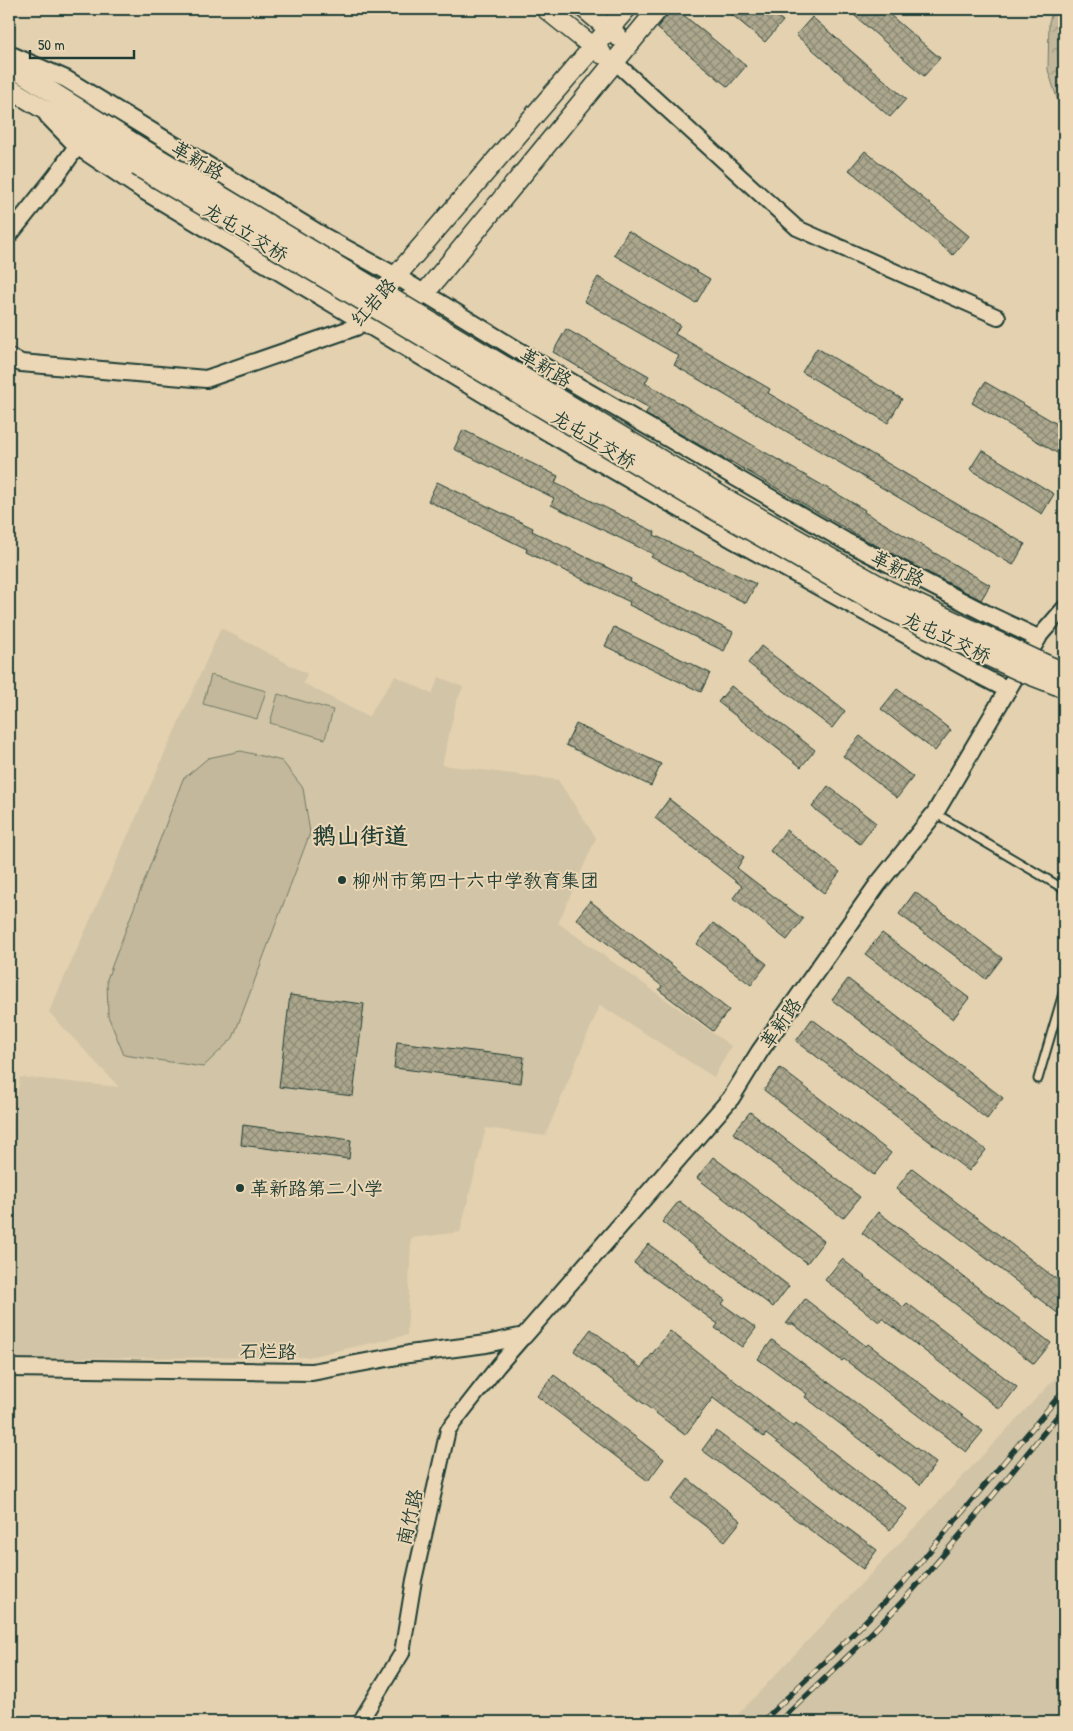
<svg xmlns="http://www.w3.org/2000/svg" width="1073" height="1731" viewBox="0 0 1073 1731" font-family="'Patrick Hand','LXGW WenKai TC',sans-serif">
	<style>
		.built { fill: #d2c4a6 }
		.grass { fill: #c3b89c; stroke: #717a68 }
		.forest { fill: url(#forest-crowns); stroke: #717a68 }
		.building { fill: url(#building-cross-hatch); stroke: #1f3d34 }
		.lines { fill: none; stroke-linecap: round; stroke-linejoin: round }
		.service-casing { stroke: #1f3d34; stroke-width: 11 }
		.minor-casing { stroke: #1f3d34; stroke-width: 18 }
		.tertiary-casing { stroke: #1f3d34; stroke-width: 20 }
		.secondary-casing { stroke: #1f3d34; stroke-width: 22 }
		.service { stroke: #ebd7b5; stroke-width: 7 }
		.minor { stroke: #ebd7b5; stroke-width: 14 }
		.tertiary { stroke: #ebd7b5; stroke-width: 16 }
		.secondary { stroke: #ebd7b5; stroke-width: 19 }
		.rail-casing { stroke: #1f3d34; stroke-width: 5.5 }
		.rail { stroke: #ebd7b5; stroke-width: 4; stroke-dasharray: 11; stroke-linecap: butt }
		.secondary-bridge-casing { stroke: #1f3d34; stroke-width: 22; stroke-linecap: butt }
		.secondary-bridge { stroke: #ebd7b5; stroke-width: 19 }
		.poi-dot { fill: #1f3d34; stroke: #ebd7b5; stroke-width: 2 }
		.labels { text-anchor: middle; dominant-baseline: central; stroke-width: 4; stroke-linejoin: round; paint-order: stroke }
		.street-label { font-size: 19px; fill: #1f3d34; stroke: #ebd7b5 }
		.poi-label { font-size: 19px; fill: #1f3d34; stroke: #ebd7b5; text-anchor: start }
		.district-label { font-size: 24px; font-weight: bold; fill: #1f3d34; stroke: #ebd7b5 }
	</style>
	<defs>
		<pattern id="forest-crowns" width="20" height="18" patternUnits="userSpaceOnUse" patternTransform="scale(1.25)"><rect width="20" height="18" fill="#c3b89c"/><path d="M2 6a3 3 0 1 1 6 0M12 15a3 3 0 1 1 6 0" fill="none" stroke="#9e9780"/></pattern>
		<pattern id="building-cross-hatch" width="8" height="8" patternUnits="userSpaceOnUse" patternTransform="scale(1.25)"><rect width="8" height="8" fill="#aca78d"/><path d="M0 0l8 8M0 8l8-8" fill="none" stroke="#8b8974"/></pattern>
	</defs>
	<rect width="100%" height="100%" fill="#e3d1b0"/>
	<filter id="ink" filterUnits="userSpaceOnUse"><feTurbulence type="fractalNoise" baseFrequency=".02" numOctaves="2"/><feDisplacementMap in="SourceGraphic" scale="10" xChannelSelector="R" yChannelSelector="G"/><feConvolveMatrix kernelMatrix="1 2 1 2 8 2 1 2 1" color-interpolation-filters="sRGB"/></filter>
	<g filter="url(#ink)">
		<path class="built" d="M 221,628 L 307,674 L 303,683 L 368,717 L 395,676 L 432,694 L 439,677 L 463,687 L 456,703 L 442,765 L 558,780 L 596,838 L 558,923 L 731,1046 L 714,1077 L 600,1005 L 545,1136 L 486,1128 L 460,1232 L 411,1238 L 407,1335 L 308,1357 L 9,1358 L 9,1144 L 20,1077 L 119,1087 L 49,1012 Z
			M 1064,1369 L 1064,1722 L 731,1722 L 898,1545 Z"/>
		<path class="grass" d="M 211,675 L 266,691 L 257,719 L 203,704 Z
			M 278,694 L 333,710 L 325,739 L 270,723 Z
			M 241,751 L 282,761 L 303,788 L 310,833 L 233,1038 L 203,1067 L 124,1055 L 108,1016 L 107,979 L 183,779 L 208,758 Z"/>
		<path class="forest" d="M 1053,9 L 1064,9 L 1064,120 L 1048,70 L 1049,22 Z"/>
		<path class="building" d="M 670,9 L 676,9 L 746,66 L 728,87 L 657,28 L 667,16 Z
			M 725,9 L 768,9 L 783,21 L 765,42 Z
			M 847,9 L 883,9 L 940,58 L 924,76 Z
			M 812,17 L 906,99 L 890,117 L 796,35 Z
			M 865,151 L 969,236 L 953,255 L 849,170 Z
			M 628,231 L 710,279 L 696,303 L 614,255 Z
			M 598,277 L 680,325 L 675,334 L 770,389 L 768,393 L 1025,544 L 1013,565 L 674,365 L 679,356 L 584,301 Z
			M 566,329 L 649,376 L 645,383 L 865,510 L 864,512 L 990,585 L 981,600 L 862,538 L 728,460 L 728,461 L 645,414 L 649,408 L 553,352 Z
			M 817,348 L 902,399 L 888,423 L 802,372 Z
			M 985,382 L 1064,428 L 1064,457 L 972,403 Z
			M 463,430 L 558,476 L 555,483 L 655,532 L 654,535 L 756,584 L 746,603 L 651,557 L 653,554 L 551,505 L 554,498 L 454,449 Z
			M 982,450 L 1054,494 L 1042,514 L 970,469 Z
			M 437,482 L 533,528 L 532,531 L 631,579 L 630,582 L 733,632 L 724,651 L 629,605 L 630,602 L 526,552 L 527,549 L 428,501 Z
			M 614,627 L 710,673 L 701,692 L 605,646 Z
			M 761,646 L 845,711 L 832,728 L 748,663 Z
			M 731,686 L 815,750 L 801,767 L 718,702 Z
			M 897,689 L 951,730 L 935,751 L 881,709 Z
			M 576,724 L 661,764 L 651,786 L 566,745 Z
			M 860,736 L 913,777 L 897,798 L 843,756 Z
			M 828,786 L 876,823 L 860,844 L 812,807 Z
			M 669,799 L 744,857 L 737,868 L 803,919 L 787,940 L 733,898 L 742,886 L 655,818 Z
			M 786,830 L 840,872 L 824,893 L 770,851 Z
			M 915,892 L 1002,958 L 986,979 L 899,914 Z
			M 590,901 L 729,1010 L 713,1031 L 659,990 L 662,986 L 576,919 Z
			M 713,923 L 767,964 L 751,985 L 697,944 Z
			M 882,933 L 969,998 L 953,1019 L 865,954 Z
			M 848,979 L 1003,1098 L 987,1119 L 832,1000 Z
			M 290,995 L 364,1004 L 353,1096 L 279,1087 Z
			M 812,1019 L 986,1150 L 969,1171 L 796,1041 Z
			M 397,1042 L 524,1057 L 521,1083 L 394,1068 Z
			M 780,1068 L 891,1153 L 874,1175 L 764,1090 Z
			M 750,1112 L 860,1197 L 843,1218 L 733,1133 Z
			M 243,1125 L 351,1140 L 349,1159 L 241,1145 Z
			M 713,1157 L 824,1241 L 807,1263 L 697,1178 Z
			M 912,1168 L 1064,1285 L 1064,1318 L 896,1189 Z
			M 679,1201 L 789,1286 L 773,1307 L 662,1222 Z
			M 878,1212 L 1051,1343 L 1034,1364 L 862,1233 Z
			M 648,1244 L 725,1300 L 722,1304 L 756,1328 L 742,1347 L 715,1328 L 718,1324 L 634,1263 Z
			M 842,1259 L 903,1307 L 907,1303 L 1017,1387 L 1000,1409 L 882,1318 L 879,1322 L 825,1280 Z
			M 805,1299 L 866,1346 L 868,1344 L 983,1431 L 966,1452 L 844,1359 L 842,1361 L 793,1324 L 786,1324 Z
			M 591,1329 L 641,1368 L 670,1331 L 794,1427 L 796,1424 L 907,1509 L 890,1530 L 766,1434 L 764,1437 L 713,1398 L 685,1435 L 574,1351 Z
			M 772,1340 L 936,1463 L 920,1485 L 805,1397 L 807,1394 L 758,1359 Z
			M 554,1375 L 664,1459 L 648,1481 L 537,1396 Z
			M 716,1431 L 877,1550 L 863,1569 L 702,1450 Z
			M 688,1479 L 741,1521 L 725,1541 L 671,1500 Z"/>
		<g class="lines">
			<g class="service-casing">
				<path id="service" d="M 935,813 L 1064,889
					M 1038,1079 L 1064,990"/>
			</g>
			<g class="minor-casing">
				<path id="minor" d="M 614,61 L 797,228 L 998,317
					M 1038,638 L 1064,608
					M 360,1722 L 402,1653 L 414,1580 L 448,1430 L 498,1366 L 524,1336"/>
			</g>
			<g class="tertiary-casing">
				<path id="tertiary" d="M 9,54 L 66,79 L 325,237 L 396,276 L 547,368 L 845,541 L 989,615 L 1038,638 L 935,813 L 878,884 L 760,1051 L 731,1098 L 524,1336 L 486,1344 L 409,1354 L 312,1372 L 9,1368
					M 48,116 L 77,146 L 144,191 L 547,432 L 734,540 L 977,674 L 1008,690
					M 9,235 L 56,176 L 82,139
					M 9,357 L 21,363 L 206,379 L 356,327 L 361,320"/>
			</g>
			<g class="secondary-casing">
				<path id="secondary" d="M 546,9 L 602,54
					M 585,9 L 617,36
					M 9,65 L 146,151
					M 9,88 L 137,166
					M 374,305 L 396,276 L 626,9
					M 361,320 L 425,293 L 658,9"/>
			</g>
			<use href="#service" class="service"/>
			<use href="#minor" class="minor"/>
			<use href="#tertiary" class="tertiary"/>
			<use href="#secondary" class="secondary"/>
			<g class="rail-casing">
				<path id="rail" d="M 762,1722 L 847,1640 L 904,1582 L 1064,1390
					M 779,1722 C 820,1683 862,1644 901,1603 C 958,1541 1010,1474 1064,1408"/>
			</g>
			<use href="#rail" class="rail"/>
			<g class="secondary-bridge-casing">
				<path id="secondary-bridge" d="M 146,151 L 721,496 L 887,590 L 1049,666 L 1064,672
					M 137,166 L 687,494 L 889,610 L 1020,671 L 1064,688"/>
			</g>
			<use href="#secondary-bridge" class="secondary-bridge"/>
		</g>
	</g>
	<g class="poi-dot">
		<circle cx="342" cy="880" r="5"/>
		<circle cx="240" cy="1188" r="5"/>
	</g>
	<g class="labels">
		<g class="street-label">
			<text transform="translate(198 160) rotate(31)">革新路</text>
			<text transform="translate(246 232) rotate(31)">龙屯立交桥</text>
			<text transform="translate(373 302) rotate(-48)">红岩路</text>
			<text transform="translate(546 367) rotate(31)">革新路</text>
			<text transform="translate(594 439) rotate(31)">龙屯立交桥</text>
			<text transform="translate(898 568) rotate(27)">革新路</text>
			<text transform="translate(947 637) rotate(25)">龙屯立交桥</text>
			<text transform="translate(780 1023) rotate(-55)">革新路</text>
			<text transform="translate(268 1351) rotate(1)">石烂路</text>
			<text transform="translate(409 1517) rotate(-77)">南竹路</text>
		</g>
		<g class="poi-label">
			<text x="352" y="880">柳州市第四十六中学教育集团</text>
			<text x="250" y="1188">革新路第二小学</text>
		</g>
		<g class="district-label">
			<text x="360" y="835">鹅山街道</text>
		</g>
	</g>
	<rect width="1073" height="1731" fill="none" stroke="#ebd7b5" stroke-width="30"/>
	<rect x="15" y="15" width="1043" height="1701" fill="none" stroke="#1f3d34" stroke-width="2" filter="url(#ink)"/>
	<path d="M30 50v8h104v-8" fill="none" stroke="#1f3d34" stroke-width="2.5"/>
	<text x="38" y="50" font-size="15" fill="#1f3d34" stroke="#ebd7b5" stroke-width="4" paint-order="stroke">50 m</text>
</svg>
